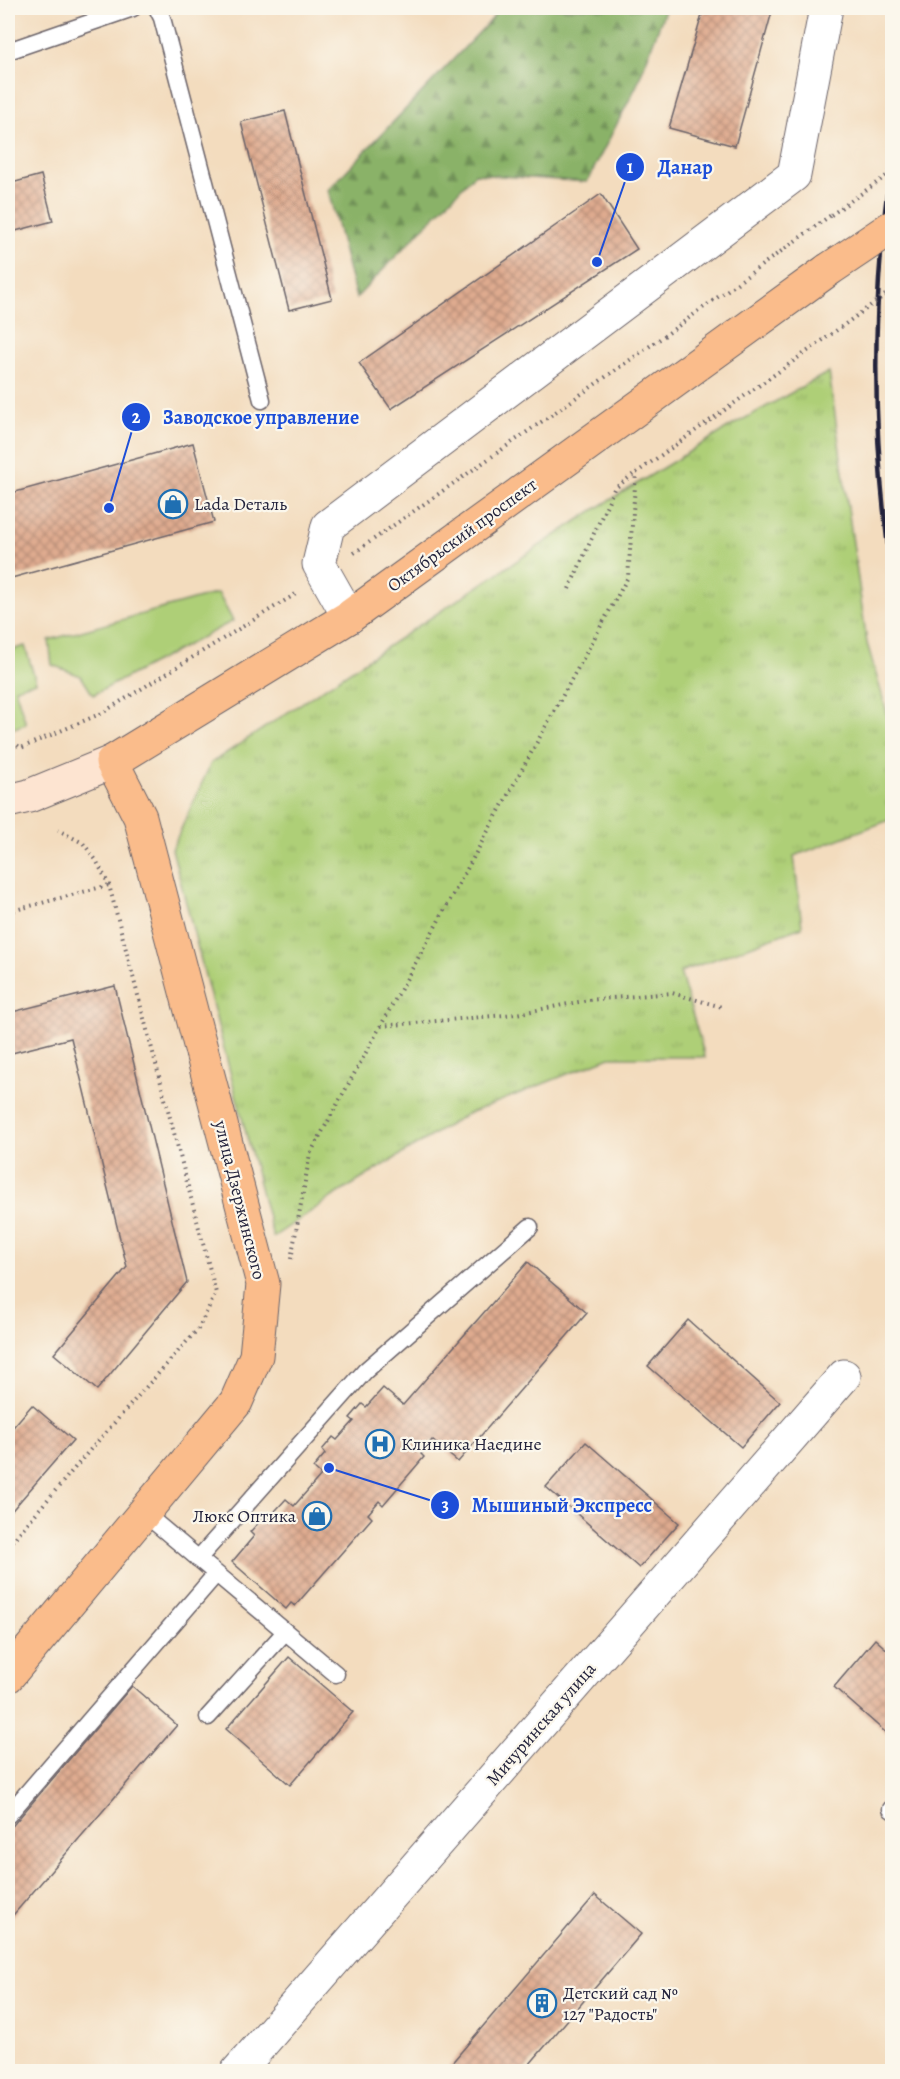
<svg xmlns="http://www.w3.org/2000/svg" width="900" height="2079" viewBox="0 0 900 2079" font-family="Alegreya,serif">
	<style>
		.grass { fill: #aecf77; stroke: #687859; stroke-width: 1.5 }
		.forest { fill: url(#forest-firs); stroke: #566a52; stroke-width: 1.5 }
		.park { fill: url(#park-tufts); stroke: #687859; stroke-width: 1.5 }
		.building { fill: url(#building-cross-hatch) }
		.lines { fill: none; stroke-linecap: round; stroke-linejoin: round }
		.service-casing { stroke: #6b6369; stroke-width: 19 }
		.minor-casing { stroke: #6b6369; stroke-width: 35 }
		.secondary-casing { stroke: #6b6369; stroke-width: 35 }
		.primary-casing { stroke: #6b6369; stroke-width: 35 }
		.path { stroke: #6b6369; stroke-width: 4; stroke-dasharray: 1.5 4.5; stroke-linecap: butt }
		.service { stroke: #fff; stroke-width: 16 }
		.minor { stroke: #fff; stroke-width: 33 }
		.secondary { stroke: #fde4d1; stroke-width: 33 }
		.primary { stroke: #fabc8b; stroke-width: 33 }
		.rail { stroke: #22223b; stroke-width: 4.5 }
		.primary-bridge-casing { stroke: #6b6369; stroke-width: 35; stroke-linecap: butt }
		.path-bridge { stroke: #6b6369; stroke-width: 4; stroke-dasharray: 1.5 4.5; stroke-linecap: butt }
		.primary-bridge { stroke: #fabc8b; stroke-width: 33 }
		.labels { text-anchor: middle; dominant-baseline: central; stroke-width: 4.5; stroke-linejoin: round; paint-order: stroke }
		.poi-label { font-size: 18px; fill: #22223b; stroke: #fbf7ec; text-anchor: start }
		.street-label { font-size: 18px; fill: #22223b; stroke: #fbf7ec }
		.leader { fill: none; stroke: #1d4ed8; stroke-width: 2 }
		.callout-dot { fill: #1d4ed8; stroke: #fbf7ec; stroke-width: 2 }
		.mark-label { font-size: 18px; text-anchor: middle; font-weight: bold; fill: #fff }
		.callout-label { font-size: 20px; text-anchor: middle; font-weight: bold; fill: #1d4ed8; stroke: #fbf7ec; stroke-width: 4.5; stroke-linejoin: round; paint-order: stroke }
	</style>
	<defs>
		<pattern id="forest-firs" width="22" height="20" patternUnits="userSpaceOnUse" patternTransform="scale(1.5)"><rect width="22" height="20" fill="#8ab268"/><path d="M5 1l3.5 6h-7zM16 11l3.5 6h-7z" fill="#709057"/></pattern>
		<pattern id="park-tufts" width="24" height="20" patternUnits="userSpaceOnUse" patternTransform="scale(1.5)"><rect width="24" height="20" fill="#aecf77"/><path d="M3 7l-1-3M5 7V3M7 7l1-3M15 17l-1-3M17 17v-4M19 17l1-3" fill="none" stroke="#95b168"/></pattern>
		<pattern id="building-cross-hatch" width="8" height="8" patternUnits="userSpaceOnUse" patternTransform="scale(1.5)"><rect width="8" height="8" fill="#dfab8f"/><path d="M0 0l8 8M0 8l8-8" fill="none" stroke="#b48b76"/></pattern>
	</defs>
	<rect width="100%" height="100%" fill="#fbf7ec"/>
	<filter id="ink" filterUnits="userSpaceOnUse"><feTurbulence type="fractalNoise" baseFrequency=".0167" numOctaves="2"/><feDisplacementMap in="SourceGraphic" scale="12" xChannelSelector="R" yChannelSelector="G"/><feConvolveMatrix kernelMatrix="1 2 1 2 8 2 1 2 1" color-interpolation-filters="sRGB"/></filter>
	<filter id="wash" filterUnits="userSpaceOnUse"><feTurbulence type="fractalNoise" baseFrequency=".008" numOctaves="4" result="noise"/><feDisplacementMap in="SourceGraphic" scale="24" xChannelSelector="R" yChannelSelector="G"/><feGaussianBlur stdDeviation="1.35" result="paint"/><feColorMatrix in="noise" values="0 0 0 0 0 0 0 0 0 0 0 0 0 0 0 0 0 1.4 0 .05"/><feComposite in="paint" operator="in"/></filter>
	<g filter="url(#wash)">
		<rect width="100%" height="100%" fill="#f3dcbe"/>
		<path class="grass" d="M 218,593 L 233,621 L 93,695 L 81,676 L 52,665 L 49,640 Z
			M 25,646 L 36,682 L 15,688 L 26,724 L 8,730 L 8,651 Z"/>
		<path class="forest" d="M 498,8 L 666,8 L 637,85 L 587,182 L 475,174 L 356,298 L 328,190 L 492,19 Z"/>
		<path class="park" d="M 829,372 L 867,643 L 892,730 L 892,819 L 794,856 L 802,927 L 680,972 L 705,1057 L 610,1057 L 465,1115 L 334,1196 L 273,1237 L 172,849 L 211,763 L 589,513 L 733,425 Z"/>
		<g id="blocks">
			<path class="building" d="M 704,8 L 773,8 L 735,146 L 669,128 Z
				M 285,111 L 332,299 L 289,310 L 241,122 Z
				M 41,175 L 53,221 L 8,233 L 8,184 Z
				M 601,194 L 637,249 L 391,409 L 359,363 Z
				M 193,443 L 214,522 L 8,579 L 8,494 Z
				M 115,986 L 187,1282 L 97,1390 L 54,1354 L 127,1267 L 71,1038 L 8,1054 L 8,1013 Z
				M 528,1262 L 587,1313 L 458,1462 L 432,1440 L 421,1454 L 424,1457 L 383,1505 L 379,1501 L 368,1514 L 372,1518 L 295,1606 L 291,1603 L 286,1609 L 232,1562 L 254,1536 L 250,1532 L 263,1518 L 266,1521 L 286,1499 L 294,1506 L 321,1475 L 313,1468 L 325,1454 L 322,1450 L 333,1437 L 337,1440 L 354,1421 L 350,1418 L 362,1404 L 366,1407 L 383,1388 L 403,1405 Z
				M 688,1320 L 780,1402 L 741,1447 L 648,1366 Z
				M 32,1405 L 73,1440 L 8,1515 L 8,1433 Z
				M 586,1442 L 679,1523 L 639,1568 L 546,1487 Z
				M 875,1639 L 892,1654 L 892,1738 L 834,1687 Z
				M 289,1657 L 353,1712 L 290,1785 L 226,1729 Z
				M 132,1686 L 177,1725 L 8,1921 L 8,1831 Z
				M 595,1895 L 641,1934 L 523,2072 L 444,2072 Z"/>
		</g>
	</g>
	<g filter="url(#ink)">
		<use href="#blocks" fill-opacity="0" stroke="#6b6369" stroke-width="1.5"/>
		<g class="lines">
			<g class="service-casing">
				<path id="service" d="M 157,8 L 162,18 L 262,400
					M 8,51 L 133,8
					M 144,1513 L 336,1674
					M 198,1559 L 365,1371 L 530,1227
					M 208,1717 L 285,1632
					M 891,1809 L 892,1810
					M 8,1815 L 216,1574"/>
			</g>
			<g class="minor-casing">
				<path id="minor" d="M 349,617 L 319,564 L 328,526 L 794,175 L 826,8
					M 237,2072 L 844,1376"/>
			</g>
			<g class="secondary-casing">
				<path id="secondary" d="M 8,801 L 29,796 L 112,762"/>
			</g>
			<g class="primary-casing">
				<path id="primary" d="M 8,1676 L 236,1402 L 256,1356 L 263,1284 L 140,817 L 112,762 L 349,617 L 828,270"/>
			</g>
			<path class="path" d="M 354,553 L 667,334 L 831,215
				M 569,589 L 614,489 L 635,473
				M 8,738 L 21,748 L 102,713 L 299,592
				M 8,912 L 109,885
				M 381,1026 L 516,1014 L 589,1000 L 672,993 L 722,1007
				M 291,1259 L 310,1154 L 628,577 L 636,473 L 826,338
				M 8,1546 L 90,1450 L 198,1329 L 216,1293 L 109,885 L 96,860 L 83,843 L 58,830"/>
			<use href="#service" class="service"/>
			<use href="#minor" class="minor"/>
			<use href="#secondary" class="secondary"/>
			<use href="#primary" class="primary"/>
			<path class="rail" d="M 892,158 C 871,297 871,436 892,575"/>
			<g class="primary-bridge-casing">
				<path id="primary-bridge" d="M 828,270 L 892,227"/>
			</g>
			<path class="path-bridge" d="M 831,215 L 892,172
				M 826,338 L 892,290"/>
			<use href="#primary-bridge" class="primary-bridge"/>
		</g>
	</g>
	<defs>
		<g id="shop-ring" transform="scale(1.5)"><circle r="9.5" fill="#fbf7ec" stroke="#1f6fb2" stroke-width="1.5"/><path d="M-5-2.5h2.3a2.7 3.5 0 0 1 5.4 0H5L5.5 6h-11ZM-1.5-2.5h3a1.5 2.3 0 0 0-3 0Z" fill="#1f6fb2"/></g>
		<g id="hospital-ring" transform="scale(1.5)"><circle r="9.5" fill="#fbf7ec" stroke="#1f6fb2" stroke-width="1.5"/><path d="M-5-5h3v3.5h4V-5h3V5h-3V1.5h-4V5h-3Z" fill="#1f6fb2"/></g>
		<g id="building-ring" transform="scale(1.5)"><circle r="9.5" fill="#fbf7ec" stroke="#1f6fb2" stroke-width="1.5"/><path d="M-4-6H4V6H1V3H-1V6H-4ZM-2.5-4.3h1.7v1.8h-1.7ZM.8-4.3h1.7v1.8H.8ZM-2.5-1h1.7V.8h-1.7ZM.8-1h1.7V.8H.8Z" fill="#1f6fb2"/></g>
	</defs>
	<g fill-rule="evenodd">
		<use href="#shop-ring" x="173" y="504"/>
		<use href="#hospital-ring" x="380" y="1444"/>
		<use href="#shop-ring" x="317" y="1516"/>
		<use href="#building-ring" x="542" y="2003"/>
	</g>
	<g class="labels">
		<g class="poi-label">
			<text x="194" y="504">Lada Dеталь</text>
			<text x="401" y="1444">Клиника Наедине</text>
			<text x="296" y="1516" text-anchor="end">Люкс Оптика</text>
			<text x="563" y="1993">Детский сад №<tspan x="563" dy="21">127 "Радость"</tspan></text>
		</g>
		<g class="street-label">
			<text transform="translate(462 535) rotate(-36)">Октябрьский проспект</text>
			<text transform="translate(240 1200) rotate(76)">улица Дзержинского</text>
			<text transform="translate(541 1724) rotate(-49)">Мичуринская улица</text>
		</g>
	</g>
	<path class="leader" d="M597 262L630 167M109 508L136 417M329 1468L445 1505"/>
	<g class="callout-dot">
		<circle cx="597" cy="262" r="6"/>
		<circle cx="109" cy="508" r="6"/>
		<circle cx="329" cy="1468" r="6"/>
		<circle cx="630" cy="167" r="15"/>
		<circle cx="136" cy="417" r="15"/>
		<circle cx="445" cy="1505" r="15"/>
	</g>
	<g class="mark-label">
		<text x="630" y="173">1</text>
		<text x="136" y="423">2</text>
		<text x="445" y="1511">3</text>
	</g>
	<g class="callout-label">
		<text x="685" y="174">Данар</text>
		<text x="261" y="424">Заводское управление</text>
		<text x="562" y="1512">Мышиный Экспресс</text>
	</g>
	<rect width="900" height="2079" fill="none" stroke="#fbf7ec" stroke-width="30"/>
</svg>
